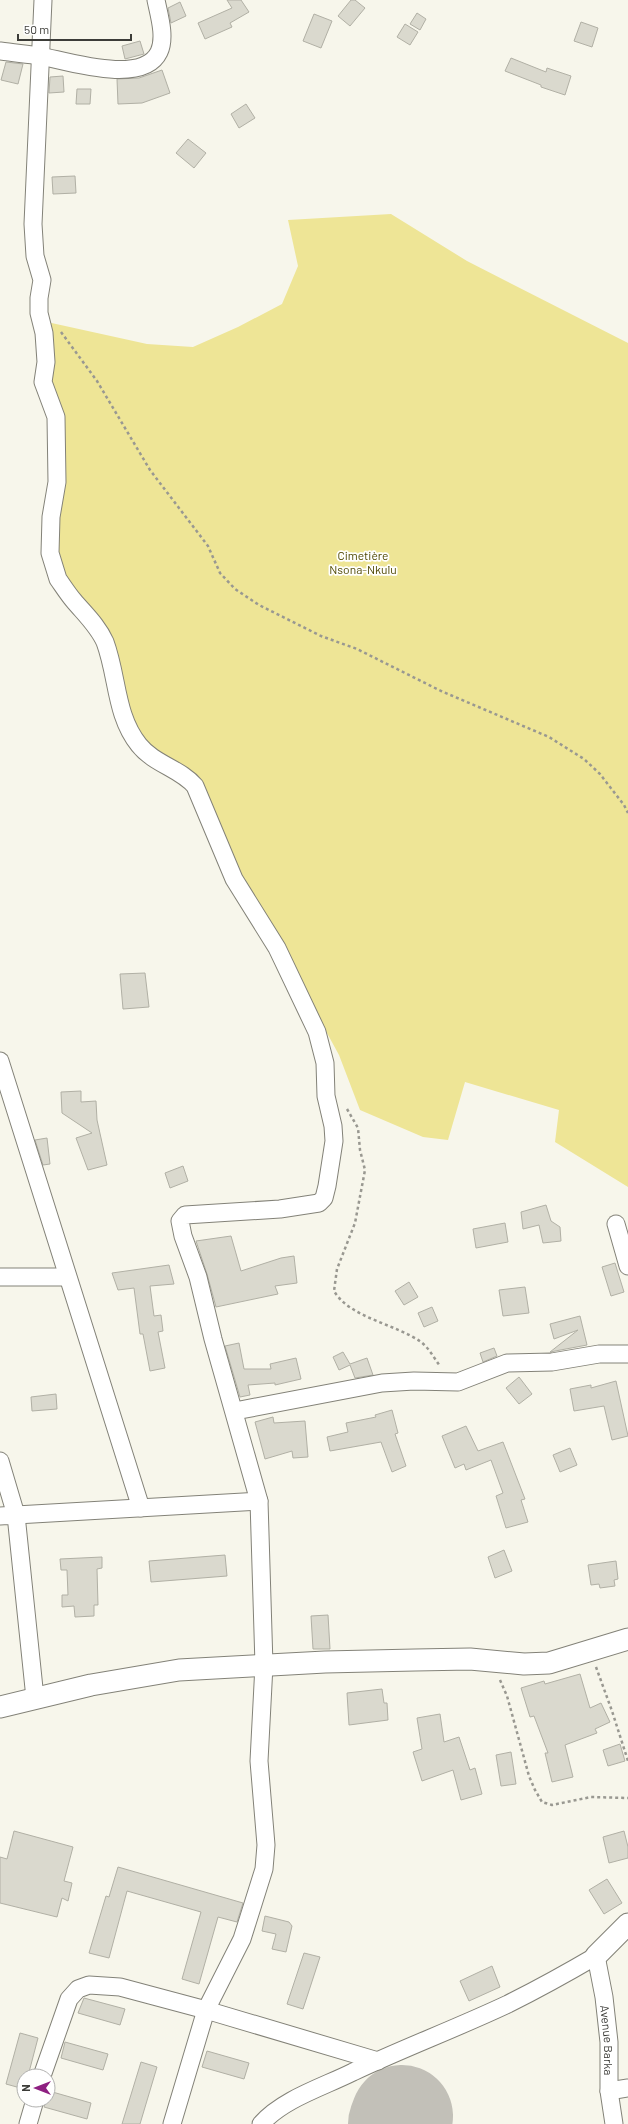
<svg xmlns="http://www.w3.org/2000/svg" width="628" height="2124" viewBox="0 0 628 2124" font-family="Barlow,sans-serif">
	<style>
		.green { fill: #eee596 }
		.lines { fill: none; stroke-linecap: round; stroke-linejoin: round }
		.runway { stroke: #c2c0b8; stroke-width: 102 }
		.building { fill: #dad9ce; stroke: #b1b0a5 }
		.minor-casing { stroke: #838278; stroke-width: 19 }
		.tertiary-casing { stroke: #838278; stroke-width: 23 }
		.path { stroke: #999891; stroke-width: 2.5; stroke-dasharray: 3 3; stroke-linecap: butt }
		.minor { stroke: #fff; stroke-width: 17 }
		.tertiary { stroke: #fff; stroke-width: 21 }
		.labels { text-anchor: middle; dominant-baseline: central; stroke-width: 3.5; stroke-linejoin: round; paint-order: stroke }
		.park-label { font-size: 12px; fill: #4e4700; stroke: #fff }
		.street-label { font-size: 12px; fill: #3c3c38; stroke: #fff }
	</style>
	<rect width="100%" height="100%" fill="#f7f6eb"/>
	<path class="green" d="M 391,214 L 467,261 L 628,343 L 628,1187 L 555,1142 L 559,1110 L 465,1082 L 448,1140 L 423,1137 L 360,1110 L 339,1055 L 233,861 L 199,782 L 153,750 L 133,731 L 118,668 L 58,569 L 47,322 L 147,344 L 193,347 L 238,327 L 282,304 L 298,266 L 288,220 Z"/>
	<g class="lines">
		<path class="runway" d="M 399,2124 L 402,2116"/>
	</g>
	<path class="building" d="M 227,0 L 241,0 L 249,12 L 230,23 L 232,27 L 205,39 L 198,23 L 232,8 Z
		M 351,0 L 355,0 L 365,8 L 350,26 L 338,16 Z
		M 180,2 L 186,16 L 171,23 L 168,8 Z
		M 417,13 L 426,19 L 420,30 L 410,24 Z
		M 314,14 L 332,21 L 321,48 L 303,41 Z
		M 581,22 L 598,28 L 592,47 L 574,41 Z
		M 405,24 L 418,32 L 410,45 L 397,37 Z
		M 140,41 L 144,54 L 125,59 L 122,46 Z
		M 511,58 L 546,72 L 547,68 L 571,76 L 565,95 L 541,87 L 541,85 L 505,71 Z
		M 6,62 L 23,64 L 18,84 L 1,80 Z
		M 162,70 L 170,93 L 142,103 L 118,104 L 117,79 L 139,78 Z
		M 63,76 L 64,92 L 49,93 L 50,77 Z
		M 77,89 L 91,89 L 90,104 L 76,104 Z
		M 246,104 L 255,118 L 239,128 L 231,114 Z
		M 188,139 L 206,153 L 194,168 L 176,153 Z
		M 75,176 L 76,193 L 53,194 L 52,177 Z
		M 145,973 L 149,1007 L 123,1009 L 120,974 Z
		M 81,1091 L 81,1102 L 96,1101 L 97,1120 L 107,1165 L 88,1170 L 76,1138 L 92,1133 L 62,1113 L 61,1092 Z
		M 47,1138 L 50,1164 L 43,1165 L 35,1140 Z
		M 183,1166 L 188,1181 L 170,1188 L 165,1173 Z
		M 546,1205 L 551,1221 L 560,1227 L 561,1241 L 543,1243 L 539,1225 L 523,1229 L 521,1212 Z
		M 505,1223 L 508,1242 L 476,1248 L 473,1229 Z
		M 231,1236 L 241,1271 L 281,1258 L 294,1256 L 297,1283 L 275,1286 L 278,1294 L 216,1307 L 207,1274 L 196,1241 Z
		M 615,1263 L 624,1292 L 611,1296 L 602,1267 Z
		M 169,1265 L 174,1284 L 150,1286 L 154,1316 L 161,1315 L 163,1331 L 158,1332 L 165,1368 L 150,1371 L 143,1334 L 140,1334 L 134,1288 L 118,1290 L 112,1273 Z
		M 409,1282 L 418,1297 L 404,1305 L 395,1291 Z
		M 525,1287 L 529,1313 L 503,1316 L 499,1290 Z
		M 432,1307 L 438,1321 L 424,1327 L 418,1313 Z
		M 580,1316 L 587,1345 L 550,1352 L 578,1330 L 554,1339 L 550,1324 Z
		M 239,1343 L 244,1369 L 271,1369 L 270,1364 L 296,1358 L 301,1379 L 275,1385 L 275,1383 L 248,1385 L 250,1395 L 240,1397 L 225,1346 Z
		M 494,1348 L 497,1356 L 483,1362 L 480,1353 Z
		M 343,1352 L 350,1364 L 367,1358 L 373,1375 L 355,1378 L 350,1365 L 339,1370 L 333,1357 Z
		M 519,1377 L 532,1394 L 519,1404 L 506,1388 Z
		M 616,1381 L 628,1436 L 612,1440 L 604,1406 L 574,1411 L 570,1389 L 591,1385 L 591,1388 Z
		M 56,1394 L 57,1409 L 32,1411 L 31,1397 Z
		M 392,1410 L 398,1433 L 395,1434 L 406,1466 L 392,1472 L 381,1442 L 330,1451 L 327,1437 L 348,1432 L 346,1423 L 376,1417 L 375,1415 Z
		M 273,1417 L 274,1423 L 305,1421 L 308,1457 L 293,1458 L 292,1451 L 265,1459 L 255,1422 Z
		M 466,1426 L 478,1451 L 503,1442 L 525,1499 L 521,1500 L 528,1522 L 506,1528 L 496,1496 L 503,1493 L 491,1460 L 466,1470 L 464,1464 L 455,1468 L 442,1436 Z
		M 570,1448 L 577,1465 L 560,1472 L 553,1455 Z
		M 504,1550 L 512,1571 L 495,1578 L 488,1557 Z
		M 225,1555 L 227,1576 L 151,1582 L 149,1561 Z
		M 102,1557 L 102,1568 L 97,1569 L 98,1605 L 94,1605 L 94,1616 L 75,1617 L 74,1606 L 62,1607 L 62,1595 L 68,1595 L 67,1570 L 61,1570 L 60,1559 Z
		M 616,1561 L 618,1579 L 614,1580 L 615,1586 L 600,1588 L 599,1584 L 591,1585 L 588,1565 Z
		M 328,1615 L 330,1649 L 313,1649 L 311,1616 Z
		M 580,1674 L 590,1708 L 601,1703 L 610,1722 L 595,1729 L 597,1733 L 565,1745 L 573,1777 L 552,1782 L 545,1753 L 548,1753 L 534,1716 L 530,1717 L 521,1688 L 544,1681 L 545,1684 Z
		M 382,1689 L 384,1703 L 387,1703 L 388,1720 L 349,1725 L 347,1693 Z
		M 440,1714 L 444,1742 L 459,1737 L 470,1770 L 475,1768 L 482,1794 L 461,1800 L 453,1770 L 422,1781 L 413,1752 L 422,1749 L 417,1718 Z
		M 620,1744 L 625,1761 L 608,1766 L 603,1750 Z
		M 511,1752 L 516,1784 L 501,1786 L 496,1755 Z
		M 14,1831 L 73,1847 L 64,1881 L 72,1883 L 68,1901 L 62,1898 L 57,1917 L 0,1903 L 0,1857 L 7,1859 Z
		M 624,1831 L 628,1847 L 628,1858 L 609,1863 L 603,1837 Z
		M 118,1867 L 243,1903 L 237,1922 L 218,1917 L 199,1984 L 182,1979 L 201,1912 L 127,1891 L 109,1958 L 89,1953 L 106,1896 L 109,1897 Z
		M 607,1879 L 622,1903 L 604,1914 L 589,1890 Z
		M 265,1916 L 289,1922 L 292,1926 L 286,1952 L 272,1949 L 276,1934 L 262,1931 Z
		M 304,1953 L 320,1957 L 303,2009 L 287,2004 Z
		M 492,1966 L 500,1987 L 469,2001 L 460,1981 Z
		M 84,1998 L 125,2009 L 120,2025 L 78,2013 Z
		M 20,2033 L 38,2038 L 28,2076 L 24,2076 L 24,2089 L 6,2084 Z
		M 65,2042 L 108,2054 L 103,2070 L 61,2058 Z
		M 207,2051 L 249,2063 L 244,2079 L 202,2067 Z
		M 141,2062 L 157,2067 L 140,2124 L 122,2124 Z
		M 49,2091 L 91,2103 L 87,2119 L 44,2107 L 46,2100 L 48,2100 Z"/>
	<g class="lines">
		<g class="minor-casing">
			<g id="minor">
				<path d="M 43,0 L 33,224 L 35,256 L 42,280 L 39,298 L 39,313 L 44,333 L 46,362 L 43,382 L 56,417 L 57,482 L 51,517 L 50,553 L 58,579 C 63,586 68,594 74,601 C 85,614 98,626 105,642 C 118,677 115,715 139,745 C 154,764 181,769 195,786 L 234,879 L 277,948 L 317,1032 L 325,1063 L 326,1096 L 333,1126 L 334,1141 L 327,1186 L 324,1198 L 319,1203 L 280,1209 L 185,1215 L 180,1221 L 183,1236 L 198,1277 L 213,1339 L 259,1501 L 264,1665 L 259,1761 L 266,1845 L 264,1869 L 242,1939 L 206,2010 L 172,2124"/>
				<path d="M 0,51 C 13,53 27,54 40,56 C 67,61 143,86 159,52 C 166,37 159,15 156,0"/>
				<path d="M 0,1061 L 141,1508"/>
				<path d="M 616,1224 L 628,1266"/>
				<path d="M 0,1277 L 67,1277"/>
				<path d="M 235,1411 L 382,1383 L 414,1381 L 458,1382 L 507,1363 L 552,1362 L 599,1354 L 628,1354"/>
				<path d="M 0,1461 L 16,1515 L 259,1501"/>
				<path d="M 0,1516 L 16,1515 L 35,1698"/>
				<path d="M 42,2076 L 69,1999 L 78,1989 L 89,1985 L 120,1987 L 206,2010 L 378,2061"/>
				<path d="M 609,2091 L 628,2088"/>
				<path d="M 28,2124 L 35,2100"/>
				<path id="s1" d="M 261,2124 C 283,2099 323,2087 353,2072 C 404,2048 457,2028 508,2004 C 538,1989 567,1973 596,1956 L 604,1997 L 609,2042 L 609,2091 L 614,2124"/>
			</g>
		</g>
		<g class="tertiary-casing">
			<path id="tertiary" d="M 0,1707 L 91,1685 L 179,1670 L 325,1662 L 415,1660 L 470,1659 L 524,1664 L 549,1663 L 628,1639
				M 596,1956 L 628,1924"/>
		</g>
		<path class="path" d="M 61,332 L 97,381 L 150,470 L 208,546 L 220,573 L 235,589 L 259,605 L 321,636 L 357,649 L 441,691 L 549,737 L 584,759 L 600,774 L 624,805 L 628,813
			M 347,1109 L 358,1128 L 360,1150 L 365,1170 L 355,1223 L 337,1269 L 334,1291 C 350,1318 396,1324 421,1342 C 429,1348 434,1358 440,1366
			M 596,1667 L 612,1711 L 628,1761
			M 500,1680 L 507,1696 L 529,1776 L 535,1790 L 542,1802 L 552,1805 L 591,1797 L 628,1798"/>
		<use href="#minor" class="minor"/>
		<use href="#tertiary" class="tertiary"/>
	</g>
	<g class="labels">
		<g class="park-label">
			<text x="363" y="555">Cimetière<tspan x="363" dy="14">Nsona-Nkulu</tspan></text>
		</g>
		<g class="street-label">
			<text stroke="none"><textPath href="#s1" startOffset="461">Avenue Barka</textPath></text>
		</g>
	</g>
	<g transform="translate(36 2088) rotate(270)"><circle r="19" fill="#ffffff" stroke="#b1b1af"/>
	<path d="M0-3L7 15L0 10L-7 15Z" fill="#8e1f81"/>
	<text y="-6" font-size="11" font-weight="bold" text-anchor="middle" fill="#3c3c38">N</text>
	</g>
	<path d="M18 34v6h113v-6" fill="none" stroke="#3c3c38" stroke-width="2"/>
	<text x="24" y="34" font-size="12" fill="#3c3c38" stroke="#ffffff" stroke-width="3" paint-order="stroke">50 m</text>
</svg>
